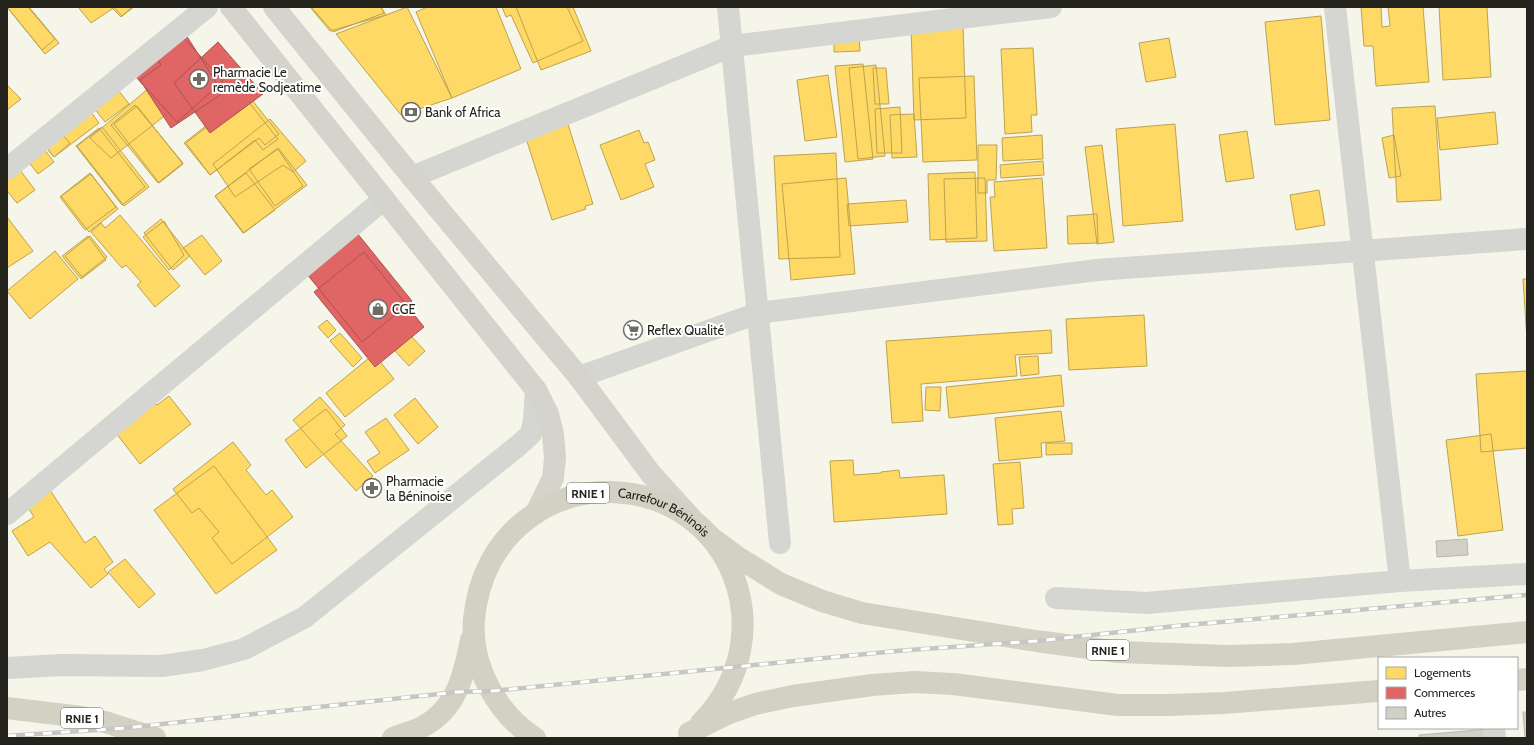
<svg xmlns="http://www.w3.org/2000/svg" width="1534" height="745" viewBox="0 0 1534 745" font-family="Cabin,sans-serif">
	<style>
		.homes { fill: #ffd966; stroke: #bda350 }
		.shops { fill: #e06666; stroke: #a85250 }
		.building { fill: #d0d0c7; stroke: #b8b8ae }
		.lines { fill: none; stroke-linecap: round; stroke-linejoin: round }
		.minor { stroke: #d5d5d1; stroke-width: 22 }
		.major { stroke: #d4d4cc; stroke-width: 22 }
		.highway { stroke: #d2d1c4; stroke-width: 22 }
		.rail-casing { stroke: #c6c6c4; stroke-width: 4.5 }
		.rail { stroke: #fff; stroke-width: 3; stroke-dasharray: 9; stroke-linecap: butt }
		.labels { text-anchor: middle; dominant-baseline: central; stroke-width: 4; stroke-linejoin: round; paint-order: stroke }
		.shield { fill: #fff; stroke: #666661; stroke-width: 1 }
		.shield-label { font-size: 12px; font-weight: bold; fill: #24241d }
		.poi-label { font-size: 13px; fill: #24241d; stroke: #fff; text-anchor: start }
		.street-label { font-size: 13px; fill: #24241d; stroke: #fff }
	</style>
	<rect width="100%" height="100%" fill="#f5f5e9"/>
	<path class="homes" d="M 7,7 L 29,7 L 59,43 L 45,54 Z
		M 7,7 L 28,7 L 55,39 L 42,50 Z
		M 78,7 L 115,7 L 91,23 Z
		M 111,7 L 132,7 L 121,17 Z
		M 114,7 L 134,7 L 122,16 Z
		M 310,7 L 381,7 L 386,15 L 330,31 Z
		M 311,7 L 381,7 L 384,13 L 333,32 Z
		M 407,7 L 452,98 L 401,115 L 336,34 Z
		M 427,7 L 496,7 L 521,69 L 452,98 L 416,12 Z
		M 502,7 L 567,7 L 583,41 L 533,63 L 511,15 L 506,17 Z
		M 516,7 L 573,7 L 591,51 L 541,70 Z
		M 1361,7 L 1381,7 L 1382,27 L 1390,26 L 1388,7 L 1423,7 L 1429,82 L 1376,86 L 1373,46 L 1364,46 Z
		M 1439,7 L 1487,7 L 1491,77 L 1443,80 Z
		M 1321,16 L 1330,120 L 1275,125 L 1265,22 Z
		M 963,25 L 966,118 L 914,120 L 911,26 Z
		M 834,34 L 859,34 L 860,51 L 834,52 Z
		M 1169,38 L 1176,77 L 1146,82 L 1139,43 Z
		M 1033,48 L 1037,115 L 1031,115 L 1032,132 L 1005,134 L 1001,49 Z
		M 863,64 L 873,159 L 845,162 L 835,66 Z
		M 876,65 L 885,156 L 858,159 L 849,68 Z
		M 873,68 L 886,68 L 889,104 L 875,104 Z
		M 828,75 L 837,137 L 805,141 L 797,80 Z
		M 974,76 L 977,160 L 923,162 L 919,78 Z
		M 112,82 L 129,104 L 105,122 L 88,100 Z
		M 7,85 L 21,99 L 7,110 Z
		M 150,87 L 172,110 L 111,158 L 90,138 Z
		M 248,95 L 279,134 L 265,145 L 259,138 L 210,175 L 186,143 Z
		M 244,96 L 278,139 L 263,150 L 255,140 L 210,175 L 184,143 Z
		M 85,104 L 99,123 L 54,157 L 39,138 Z
		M 135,105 L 183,163 L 158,183 L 111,125 Z
		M 137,106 L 183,164 L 159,183 L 114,124 Z
		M 1435,106 L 1441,200 L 1397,202 L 1392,108 Z
		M 900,107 L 902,153 L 877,153 L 875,109 Z
		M 1495,112 L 1498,144 L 1440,150 L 1437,118 Z
		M 914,114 L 917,157 L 892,158 L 890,115 Z
		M 270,119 L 306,161 L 293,172 L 283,165 L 235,197 L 213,164 Z
		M 567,121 L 593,204 L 585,206 L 586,209 L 552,220 L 525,135 Z
		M 1175,124 L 1183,221 L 1123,226 L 1116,129 Z
		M 54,126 L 70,143 L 54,157 L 39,139 Z
		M 102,127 L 149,187 L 124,206 L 77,146 Z
		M 99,128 L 145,187 L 122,205 L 76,146 Z
		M 639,130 L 644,143 L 648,142 L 655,160 L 645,164 L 654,187 L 621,200 L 600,145 Z
		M 1247,131 L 1254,178 L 1226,182 L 1219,135 Z
		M 1042,135 L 1043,159 L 1003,161 L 1002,138 Z
		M 1394,135 L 1401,176 L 1389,178 L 1382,138 Z
		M 978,145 L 997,145 L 996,180 L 987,180 L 987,193 L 978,193 Z
		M 1102,145 L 1114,242 L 1097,244 L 1085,147 Z
		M 278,148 L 307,185 L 244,233 L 215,196 Z
		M 44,149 L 54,162 L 38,174 L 28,161 Z
		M 278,149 L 303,186 L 275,206 L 249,169 Z
		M 836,153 L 840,257 L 779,259 L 774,156 Z
		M 11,158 L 35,190 L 17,203 L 7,191 L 7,161 Z
		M 1043,161 L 1044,175 L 1001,178 L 1000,165 Z
		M 975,172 L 977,238 L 930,240 L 928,174 Z
		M 90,173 L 118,209 L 89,232 L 61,196 Z
		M 246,173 L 275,210 L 243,233 L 215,196 Z
		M 91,174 L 116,207 L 85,230 L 60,197 Z
		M 846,178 L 855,274 L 791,280 L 782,184 Z
		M 985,178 L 987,241 L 946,242 L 944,179 Z
		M 1042,178 L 1047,248 L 994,251 L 990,197 L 995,197 L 994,182 Z
		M 1319,190 L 1325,225 L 1296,230 L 1290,195 Z
		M 906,200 L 908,222 L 849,226 L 847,204 Z
		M 1097,214 L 1098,243 L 1068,244 L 1067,216 Z
		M 120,215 L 180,286 L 155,307 L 137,285 L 141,282 L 126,265 L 122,268 L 91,232 L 101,223 L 105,228 Z
		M 7,217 L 33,251 L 7,268 Z
		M 161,219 L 190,256 L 173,270 L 144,233 Z
		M 164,221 L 184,255 L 169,270 L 143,237 Z
		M 202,235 L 222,261 L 205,275 L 183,248 Z
		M 88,236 L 106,260 L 81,279 L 62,256 Z
		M 90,236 L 107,257 L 82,277 L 65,256 Z
		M 55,251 L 78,279 L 30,319 L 7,291 Z
		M 1523,279 L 1527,279 L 1527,340 Z
		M 1144,315 L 1147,366 L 1069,370 L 1066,319 Z
		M 327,320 L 336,330 L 328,338 L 318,327 Z
		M 1051,330 L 1052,353 L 1015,355 L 1017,376 L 921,384 L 923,421 L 892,423 L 886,341 Z
		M 340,333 L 362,358 L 353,367 L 330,341 Z
		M 411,336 L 425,351 L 409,366 L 395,351 Z
		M 374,354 L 394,379 L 345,417 L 326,393 Z
		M 1038,356 L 1039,374 L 1021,376 L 1019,357 Z
		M 1527,371 L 1527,448 L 1481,452 L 1476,374 Z
		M 1061,375 L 1064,406 L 949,418 L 946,387 Z
		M 926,387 L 941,387 L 940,411 L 925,410 Z
		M 169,396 L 191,424 L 140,464 L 109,424 L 154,402 L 157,405 Z
		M 320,397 L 345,425 L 335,434 L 373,476 L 356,491 L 293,420 Z
		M 415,398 L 438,427 L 418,444 L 394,415 Z
		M 326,409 L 347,436 L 306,468 L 285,440 Z
		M 1061,411 L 1065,441 L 1041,443 L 1042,457 L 999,461 L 995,418 Z
		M 386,418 L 409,450 L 375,473 L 367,461 L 380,453 L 365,432 Z
		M 1491,434 L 1503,530 L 1458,536 L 1446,440 Z
		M 233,442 L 251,465 L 246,470 L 266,495 L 272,490 L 293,517 L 232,564 L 212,538 L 219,532 L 199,508 L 192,513 L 173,489 Z
		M 1046,443 L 1072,443 L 1072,454 L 1046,455 Z
		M 853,460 L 854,475 L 881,473 L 881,472 L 899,470 L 900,478 L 944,475 L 947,514 L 834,522 L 830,461 Z
		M 1020,462 L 1024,508 L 1012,509 L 1013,524 L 998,525 L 993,464 Z
		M 214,466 L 277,550 L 216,594 L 154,510 Z
		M 50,490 L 85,543 L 95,536 L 113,562 L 104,569 L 108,574 L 91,588 L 50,542 L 28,556 L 12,531 L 34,517 L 27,506 Z
		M 125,559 L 155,594 L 139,608 L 108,572 Z"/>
	<path class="shops" d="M 181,35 L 223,81 L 177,122 L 135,76 Z
		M 186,35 L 223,93 L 171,128 L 140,80 L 161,65 L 155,55 Z
		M 218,42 L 263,94 L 210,133 L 174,83 Z
		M 353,228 L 412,301 L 362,342 L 302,268 Z
		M 364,252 L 424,327 L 375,367 L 314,292 Z"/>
	<path class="building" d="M 1467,539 L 1468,555 L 1437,557 L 1436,541 Z
		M 1523,712 L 1527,712 L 1527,738 L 1525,738 Z
		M 1489,729 L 1490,738 L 1419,738 L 1419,735 Z"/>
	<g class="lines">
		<path class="minor" d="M 728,7 L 780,543
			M 1335,7 L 1400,581
			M 7,169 L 207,7
			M 412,177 L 732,46 L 1051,7
			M 579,377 L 758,313 L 1097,270 L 1527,239
			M 7,514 L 384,199
			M 1056,598 L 1146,603 L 1400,581 L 1527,574
			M 7,668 L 61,665 L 161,666 L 203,660 L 244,649 L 305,617 L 519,445 L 531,434 L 534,420 L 536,390
			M 1494,728 L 1495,738"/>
		<path class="major" d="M 231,7 L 536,390 L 548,414 L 553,434 L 555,458 L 553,478 L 536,513
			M 274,7 L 412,177 L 579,377 L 651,474 L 691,518"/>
		<g class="highway">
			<path d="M 709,536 L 739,558 L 781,584 L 822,601 L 862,613 L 1036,641 L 1119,652 L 1227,656 L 1293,654 L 1527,632"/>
			<path d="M 1517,680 L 1527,679"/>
			<path d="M 7,708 L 81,717 L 105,722 L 155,738"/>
			<path d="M 689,733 L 727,714 L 755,704 L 793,696 L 872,685 L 914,682 L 953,684 L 1118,705 L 1169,705 L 1224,703 L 1379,691"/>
			<path d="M 393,738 C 403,734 415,731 424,726 C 458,707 464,674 471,640"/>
			<path id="s1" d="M 535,738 C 497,714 470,665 474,619 C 478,578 496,541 530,517 C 553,500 582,491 611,492 C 733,495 786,637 701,723"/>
		</g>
		<g class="rail-casing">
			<path id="rail" d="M 7,736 L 126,728 L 457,692 L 492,691 L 896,651 L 1036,641 L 1176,626 L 1527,595"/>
		</g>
		<use href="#rail" class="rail"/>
	</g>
	<defs>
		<g id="pharmacy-ring" transform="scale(1)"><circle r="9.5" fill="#fff" stroke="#6d6d64" stroke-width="1.5"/><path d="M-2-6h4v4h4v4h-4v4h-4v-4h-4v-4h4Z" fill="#6d6d64"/></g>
		<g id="bank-ring" transform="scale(1)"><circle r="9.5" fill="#fff" stroke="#6d6d64" stroke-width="1.5"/><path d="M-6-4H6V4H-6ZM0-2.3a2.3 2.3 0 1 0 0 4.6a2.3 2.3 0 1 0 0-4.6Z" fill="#6d6d64"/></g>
		<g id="shop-ring" transform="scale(1)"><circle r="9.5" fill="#fff" stroke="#6d6d64" stroke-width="1.5"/><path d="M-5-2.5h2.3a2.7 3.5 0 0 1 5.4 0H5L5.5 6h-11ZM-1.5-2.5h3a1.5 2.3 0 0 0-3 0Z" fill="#6d6d64"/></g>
		<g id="supermarket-ring" transform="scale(1)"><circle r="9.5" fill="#fff" stroke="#6d6d64" stroke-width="1.5"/><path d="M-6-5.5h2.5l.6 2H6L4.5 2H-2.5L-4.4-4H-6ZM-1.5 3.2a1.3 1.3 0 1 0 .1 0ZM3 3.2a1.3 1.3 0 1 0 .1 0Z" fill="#6d6d64"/></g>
	</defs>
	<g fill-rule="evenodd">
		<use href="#pharmacy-ring" x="199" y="79"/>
		<use href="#bank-ring" x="411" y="112"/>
		<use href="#shop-ring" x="378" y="309"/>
		<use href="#supermarket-ring" x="633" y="330"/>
		<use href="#pharmacy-ring" x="372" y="488"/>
	</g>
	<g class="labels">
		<g class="shield">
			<rect x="567" y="483" width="42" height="20" rx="3"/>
			<rect x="1087" y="640" width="42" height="20" rx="3"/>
			<rect x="61" y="708" width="42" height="20" rx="3"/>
		</g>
		<g class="shield-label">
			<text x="588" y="493">RNIE 1</text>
			<text x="1108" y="650">RNIE 1</text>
			<text x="82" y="718">RNIE 1</text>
		</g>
		<g class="poi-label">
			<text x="213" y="72">Pharmacie Le<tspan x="213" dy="15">remède Sodjeatime</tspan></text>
			<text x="425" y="112">Bank of Africa</text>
			<text x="392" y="309">CGE</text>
			<text x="647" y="330">Reflex Qualité</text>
			<text x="386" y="481">Pharmacie<tspan x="386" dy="15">la Béninoise</tspan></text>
		</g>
		<g class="street-label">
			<text stroke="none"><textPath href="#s1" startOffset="404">Carrefour Béninois</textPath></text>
		</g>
	</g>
	<rect width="1534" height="745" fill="none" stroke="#24241d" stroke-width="16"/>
	<rect x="1378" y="657" width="140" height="72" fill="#ffffff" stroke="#a7a7a5"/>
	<rect x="1386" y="667" width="20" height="12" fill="#ffd966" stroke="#a7a7a5"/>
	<text x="1414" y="677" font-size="12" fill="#24241d">Logements</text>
	<rect x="1386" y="687" width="20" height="12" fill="#e06666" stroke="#a7a7a5"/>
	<text x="1414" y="697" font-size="12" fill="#24241d">Commerces</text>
	<rect x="1386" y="707" width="20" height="12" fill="#d0d0c7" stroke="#a7a7a5"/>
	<text x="1414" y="717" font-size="12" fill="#24241d">Autres</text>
</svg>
